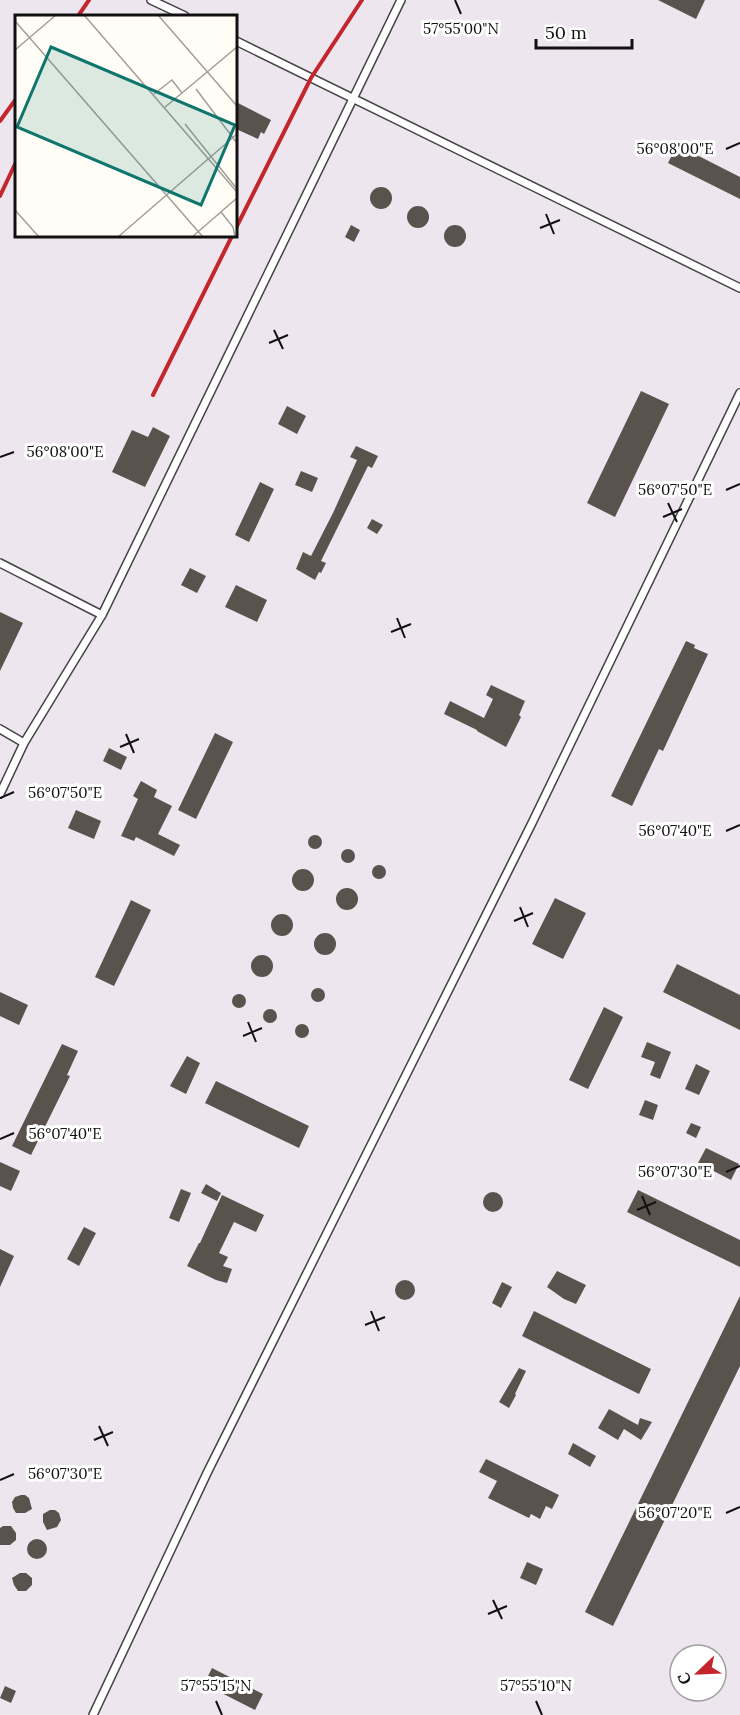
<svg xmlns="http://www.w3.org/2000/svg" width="740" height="1715" viewBox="0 0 740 1715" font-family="Lora,serif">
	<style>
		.industrial { fill: #eee6ef; fill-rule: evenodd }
		.building { fill: #5a524d }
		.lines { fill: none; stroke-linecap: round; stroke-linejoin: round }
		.lane-casing { stroke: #444; stroke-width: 10 }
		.lane { stroke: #fff; stroke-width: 7 }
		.rail { stroke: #c4262e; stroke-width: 4 }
		.ticks { fill: none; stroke: #111; stroke-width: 2 }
		.inset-road { fill: none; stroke: #a09f9a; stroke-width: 1.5 }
		.view { fill: #0f766e; fill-opacity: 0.15; stroke: #0f766e; stroke-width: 3 }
		.inset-edge { fill: none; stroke: #111; stroke-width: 3 }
		.ticks-label { font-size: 15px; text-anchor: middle; fill: #111; stroke: #fff; stroke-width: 6; stroke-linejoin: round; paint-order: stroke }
	</style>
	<rect width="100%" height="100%" fill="#fffdf5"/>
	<path class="industrial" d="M 0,0 L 740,0 L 740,1715 L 0,1715 ZM 16,16 L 236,16 L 236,236 L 16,236 ZM 680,1655 L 716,1655 L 716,1691 L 680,1691 Z"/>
	<path class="building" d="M 658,0 L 705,0 L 696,19 Z
		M 236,102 L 271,120 L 264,134 L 261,132 L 258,139 L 236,129 Z
		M 677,145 L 740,177 L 740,199 L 668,163 Z
		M370 198a11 11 0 1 1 22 0a11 11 0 1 1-22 0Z
		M407 217a11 11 0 1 1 22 0a11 11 0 1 1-22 0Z
		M 351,225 L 360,230 L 354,242 L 345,237 Z
		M444 236a11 11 0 1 1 22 0a11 11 0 1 1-22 0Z
		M 641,391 L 669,404 L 615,517 L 587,503 Z
		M 287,406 L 306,416 L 297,434 L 278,424 Z
		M 153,427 L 170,436 L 145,487 L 112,472 L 132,430 L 148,437 Z
		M 356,446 L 378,456 L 372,468 L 368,466 L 321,561 L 326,563 L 321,573 L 319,572 L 315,580 L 296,569 L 303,552 L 311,556 L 333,513 L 357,460 L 350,457 Z
		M 301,471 L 318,478 L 312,492 L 295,485 Z
		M 260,482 L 274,489 L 249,542 L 235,535 Z
		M 372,519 L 383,525 L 377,534 L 367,528 Z
		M 190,568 L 206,576 L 197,593 L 181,585 Z
		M 236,585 L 267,600 L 257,622 L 225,607 Z
		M 0,612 L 23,623 L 0,671 Z
		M 686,641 L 695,645 L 694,648 L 708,654 L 663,751 L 659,749 L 632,806 L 611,796 Z
		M 491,685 L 525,701 L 519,715 L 521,717 L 506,747 L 477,731 L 477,730 L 444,714 L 450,701 L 484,718 L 493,699 L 486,695 Z
		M 215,733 L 233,742 L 196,819 L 178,810 Z
		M 109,748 L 127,757 L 121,770 L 103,761 Z
		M 141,781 L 157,790 L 154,797 L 172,806 L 158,834 L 180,845 L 174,856 L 136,837 L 134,841 L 121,836 L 138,799 L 133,796 Z
		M 76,810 L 101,821 L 94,839 L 68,828 Z
		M308 842a7 7 0 1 1 14 0a7 7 0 1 1-14 0Z
		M341 856a7 7 0 1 1 14 0a7 7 0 1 1-14 0Z
		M372 872a7 7 0 1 1 14 0a7 7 0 1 1-14 0Z
		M292 880a11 11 0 1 1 22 0a11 11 0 1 1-22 0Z
		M336 899a11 11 0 1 1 22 0a11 11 0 1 1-22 0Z
		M 555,898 L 586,913 L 563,959 L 532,944 Z
		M 131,900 L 151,910 L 114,986 L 95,977 Z
		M271 925a11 11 0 1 1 22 0a11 11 0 1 1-22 0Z
		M314 944a11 11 0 1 1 22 0a11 11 0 1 1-22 0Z
		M251 966a11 11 0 1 1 22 0a11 11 0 1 1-22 0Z
		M 677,964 L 740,995 L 740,1030 L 663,992 Z
		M311 995a7 7 0 1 1 14 0a7 7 0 1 1-14 0Z
		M 0,992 L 28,1005 L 19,1025 L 0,1016 Z
		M232 1001a7 7 0 1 1 14 0a7 7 0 1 1-14 0Z
		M 604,1007 L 623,1017 L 588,1089 L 569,1080 Z
		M263 1016a7 7 0 1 1 14 0a7 7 0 1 1-14 0Z
		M295 1031a7 7 0 1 1 14 0a7 7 0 1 1-14 0Z
		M 647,1042 L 671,1052 L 660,1079 L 650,1075 L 655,1062 L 641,1057 Z
		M 62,1044 L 78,1051 L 67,1075 L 70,1076 L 31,1155 L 12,1146 Z
		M 187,1056 L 200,1063 L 186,1094 L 170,1086 Z
		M 696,1064 L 710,1071 L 699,1095 L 685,1089 Z
		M 216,1081 L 309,1126 L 299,1148 L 205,1103 Z
		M 645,1100 L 658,1105 L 653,1120 L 639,1115 Z
		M 691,1123 L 701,1127 L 696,1138 L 686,1133 Z
		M 706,1148 L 739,1164 L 731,1180 L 698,1163 Z
		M 0,1162 L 20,1171 L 11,1191 L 0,1186 Z
		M 206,1184 L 221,1193 L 217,1201 L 201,1193 Z
		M 181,1189 L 191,1193 L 179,1222 L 169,1218 Z
		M 638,1190 L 740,1240 L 740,1267 L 627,1212 Z
		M483 1202a10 10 0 1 1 20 0a10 10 0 1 1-20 0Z
		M 222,1195 L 264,1215 L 256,1232 L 234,1222 L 219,1253 L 228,1257 L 223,1266 L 232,1269 L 227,1283 L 216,1280 L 187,1266 L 199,1243 L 200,1243 Z
		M 84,1227 L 96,1233 L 79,1266 L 67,1259 Z
		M 0,1249 L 14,1256 L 0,1287 Z
		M 557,1271 L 586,1285 L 576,1304 L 564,1299 L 547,1287 Z
		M395 1290a10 10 0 1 1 20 0a10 10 0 1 1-20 0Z
		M 502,1282 L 512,1287 L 501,1308 L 492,1303 Z
		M 740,1296 L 740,1366 L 613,1626 L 585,1612 Z
		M 534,1311 L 651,1369 L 639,1394 L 522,1336 Z
		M 519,1368 L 526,1371 L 515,1394 L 516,1395 L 509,1408 L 499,1402 Z
		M 609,1409 L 638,1425 L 640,1418 L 652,1422 L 641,1440 L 624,1429 L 618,1440 L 598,1428 Z
		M 573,1443 L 596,1456 L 590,1467 L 568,1454 Z
		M 486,1459 L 559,1495 L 552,1509 L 546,1506 L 540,1519 L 531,1514 L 529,1518 L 488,1498 L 497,1481 L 479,1472 Z
		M 21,1495 L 25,1495 L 29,1498 L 32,1509 L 25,1513 L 16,1513 L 13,1508 L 12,1502 L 15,1497 Z
		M 50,1510 L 55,1510 L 59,1513 L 61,1520 L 57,1527 L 47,1530 L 43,1522 L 43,1514 Z
		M 3,1526 L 11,1526 L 16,1533 L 16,1540 L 10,1545 L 0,1545 L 0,1528 Z
		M27 1549a10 10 0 1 1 20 0a10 10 0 1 1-20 0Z
		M 527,1562 L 543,1569 L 536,1585 L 520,1578 Z
		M 20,1573 L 26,1573 L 32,1578 L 32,1585 L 26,1591 L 18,1591 L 14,1585 L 12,1578 Z
		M 212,1668 L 263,1694 L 255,1710 L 204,1684 Z
		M 5,1686 L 16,1691 L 11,1703 L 0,1698 Z"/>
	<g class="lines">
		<g class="lane-casing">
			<path id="lane" d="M 151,0 L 185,16
				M 236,41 L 740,288
				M 0,563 L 102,615
				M 0,729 L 24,743
				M 0,794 L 24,743 L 102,615 L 401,0
				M 93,1715 L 208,1471 L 532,823 L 740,393"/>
		</g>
		<use href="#lane" class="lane"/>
		<path class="rail" d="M 78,16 L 89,0
			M 0,121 L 16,99
			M 0,196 L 16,162
			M 236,228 L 311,78 L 362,0
			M 153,395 L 232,236"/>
	</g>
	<path class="ticks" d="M 455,0 L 461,14M 726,149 L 740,143M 546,214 L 554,234M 540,228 L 560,220M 274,330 L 283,349M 269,343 L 288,335M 0,457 L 14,452M 726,490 L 740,484M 668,503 L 677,522M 663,517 L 682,509M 397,618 L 405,638M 391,632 L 411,624M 126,734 L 134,753M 120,747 L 139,739M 0,798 L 14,792M 726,831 L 740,825M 520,907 L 528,927M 514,921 L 533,913M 248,1022 L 256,1042M 243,1036 L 262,1028M 0,1139 L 14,1133M 726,1172 L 740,1166M 642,1196 L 650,1215M 637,1210 L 656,1202M 371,1311 L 379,1331M 365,1325 L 385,1317M 99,1426 L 108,1446M 94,1440 L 113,1432M 0,1480 L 14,1474M 726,1513 L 740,1507M 493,1600 L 502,1619M 488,1614 L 507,1606M 216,1701 L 222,1715M 536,1701 L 542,1715"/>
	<g transform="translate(15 15)">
		<rect width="222" height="222" fill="#fffdf5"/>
		<path class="inset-road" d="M 69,0 L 222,177M 143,0 L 222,91M 0,6 L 188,222M 0,35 L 41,0M 181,74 L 222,128M 139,79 L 157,65 L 167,78M 149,93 L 222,32M 170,109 L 222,174M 0,195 L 24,222M 206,197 L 218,212 L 220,222M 103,222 L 222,119M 177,222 L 222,183"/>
		<path class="view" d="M 36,32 L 220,110 L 186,190 L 2,112 Z"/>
		<rect width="222" height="222" class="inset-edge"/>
	</g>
	<g class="ticks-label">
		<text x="461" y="34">57°55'00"N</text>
		<text x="675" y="154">56°08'00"E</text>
		<text x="65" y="457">56°08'00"E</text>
		<text x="675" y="495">56°07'50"E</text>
		<text x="65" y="798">56°07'50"E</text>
		<text x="675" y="836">56°07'40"E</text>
		<text x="65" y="1139">56°07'40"E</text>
		<text x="675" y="1177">56°07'30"E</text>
		<text x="65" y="1479">56°07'30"E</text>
		<text x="675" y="1518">56°07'20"E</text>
		<text x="216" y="1691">57°55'15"N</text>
		<text x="536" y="1691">57°55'10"N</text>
	</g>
	<g transform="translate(698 1673) rotate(247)"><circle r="28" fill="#ffffff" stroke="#a0a0a0" stroke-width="1.5"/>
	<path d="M0-4.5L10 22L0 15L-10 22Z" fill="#c4262e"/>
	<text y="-9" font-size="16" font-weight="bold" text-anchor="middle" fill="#111111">С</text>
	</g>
	<path d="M536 39v9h96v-9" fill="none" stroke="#111111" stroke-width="3"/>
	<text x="545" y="39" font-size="18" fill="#111111" stroke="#ffffff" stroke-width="4.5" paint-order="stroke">50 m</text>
</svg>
